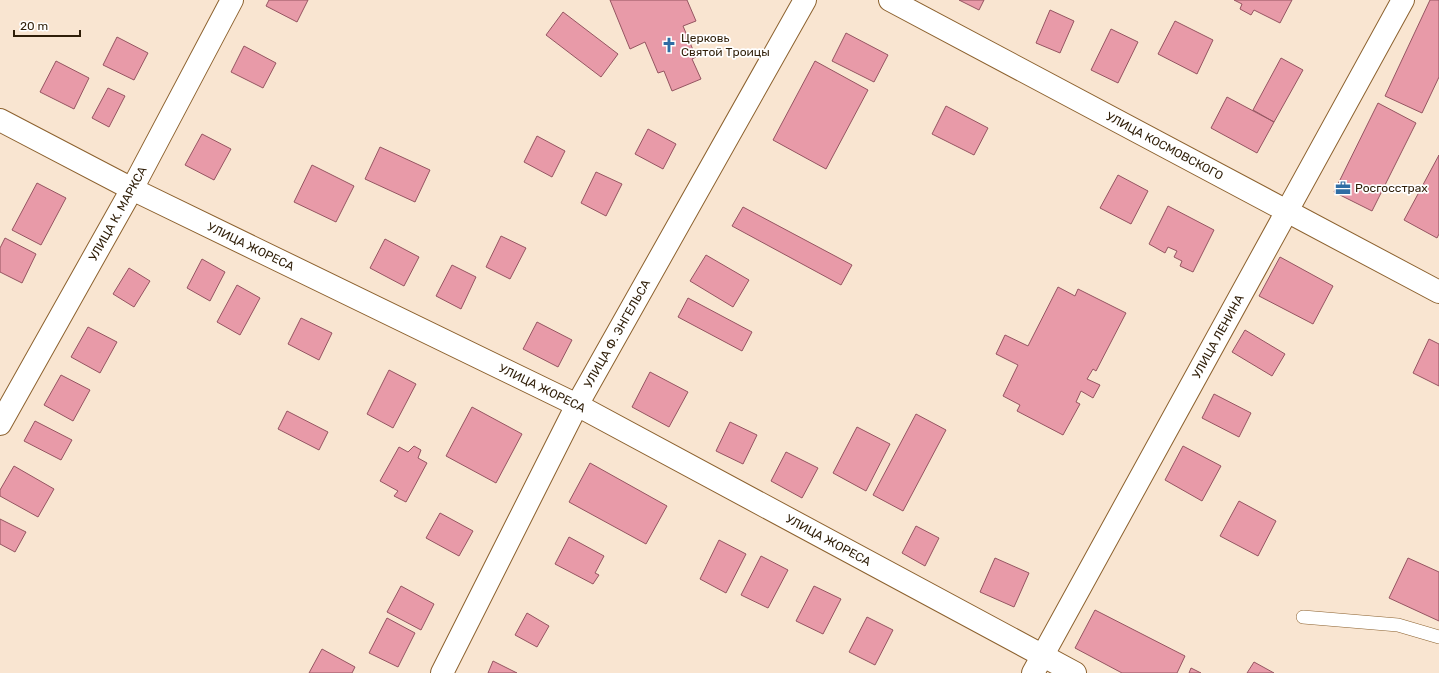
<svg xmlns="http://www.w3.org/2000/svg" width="1439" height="673" viewBox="0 0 1439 673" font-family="Rubik,sans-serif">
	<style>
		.building { fill: #e89aa8; stroke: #955561 }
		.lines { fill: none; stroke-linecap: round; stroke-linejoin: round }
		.service-casing { stroke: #8c612e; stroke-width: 14 }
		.minor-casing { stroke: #8c612e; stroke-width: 24 }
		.secondary-casing { stroke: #8c612e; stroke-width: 24 }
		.service { stroke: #fff; stroke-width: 13 }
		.minor { stroke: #fff; stroke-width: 22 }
		.secondary { stroke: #fff; stroke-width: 22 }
		.labels { text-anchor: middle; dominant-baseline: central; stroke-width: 3.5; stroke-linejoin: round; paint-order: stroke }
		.poi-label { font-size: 12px; fill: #2f1e08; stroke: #fff; text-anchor: start }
		.street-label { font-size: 12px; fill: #2f1e08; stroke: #fff }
	</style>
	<rect width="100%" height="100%" fill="#f9e5d1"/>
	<path class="building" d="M 269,0 L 308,0 L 297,22 L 266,6 Z
		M 610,0 L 687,0 L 696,21 L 683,26 L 696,57 L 692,59 L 701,79 L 672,91 L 664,71 L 658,73 L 645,42 L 630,49 Z
		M 959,0 L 984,0 L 979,10 Z
		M 1234,0 L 1292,0 L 1280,23 L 1254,10 L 1251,15 L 1240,9 L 1242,4 Z
		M 1430,0 L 1439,0 L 1439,77 L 1422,113 L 1385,96 Z
		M 1050,10 L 1074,21 L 1060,53 L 1036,43 Z
		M 563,12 L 618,54 L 601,77 L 546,35 Z
		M 1175,21 L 1213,40 L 1197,74 L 1158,54 Z
		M 1111,29 L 1138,42 L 1118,83 L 1091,70 Z
		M 846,33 L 888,55 L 874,82 L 832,61 Z
		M 117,37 L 148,53 L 134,80 L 103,65 Z
		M 244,46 L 276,63 L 263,88 L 231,72 Z
		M 1281,58 L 1303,70 L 1274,122 L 1253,110 Z
		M 56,61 L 89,78 L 74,109 L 40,92 Z
		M 815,61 L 868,90 L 826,169 L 773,140 Z
		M 108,88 L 125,96 L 109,127 L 92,118 Z
		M 1227,97 L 1274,122 L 1257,153 L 1211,128 Z
		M 1378,103 L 1416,123 L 1372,211 L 1334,192 Z
		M 946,106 L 988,128 L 974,155 L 932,134 Z
		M 648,129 L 676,144 L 663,169 L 635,154 Z
		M 202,134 L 231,149 L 214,180 L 185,165 Z
		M 537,136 L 565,151 L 552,177 L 524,162 Z
		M 380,147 L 430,170 L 415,202 L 365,179 Z
		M 1439,155 L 1439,234 L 1437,238 L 1404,220 Z
		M 312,165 L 354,186 L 336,222 L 294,202 Z
		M 596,172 L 622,184 L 606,216 L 581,203 Z
		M 1118,175 L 1148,191 L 1131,224 L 1100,208 Z
		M 37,183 L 66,198 L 41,245 L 12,230 Z
		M 1168,206 L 1214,230 L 1193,272 L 1180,266 L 1182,261 L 1174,257 L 1177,251 L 1168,247 L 1165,253 L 1149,244 Z
		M 743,207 L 852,265 L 841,285 L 732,226 Z
		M 501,236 L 526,248 L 510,279 L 486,267 Z
		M 5,238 L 36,254 L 22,283 L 0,272 L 0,248 Z
		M 385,239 L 419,257 L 404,286 L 370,268 Z
		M 706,255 L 749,280 L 733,307 L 690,281 Z
		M 1280,257 L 1333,286 L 1313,324 L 1259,296 Z
		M 202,259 L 225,272 L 210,301 L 187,288 Z
		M 452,265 L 476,277 L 461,309 L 436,296 Z
		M 129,268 L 150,281 L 134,307 L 113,294 Z
		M 237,285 L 260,298 L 240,335 L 217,322 Z
		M 1058,287 L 1075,296 L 1078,289 L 1126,313 L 1096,371 L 1093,369 L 1087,379 L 1100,385 L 1093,398 L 1081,391 L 1076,402 L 1080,404 L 1063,435 L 1017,411 L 1020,405 L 1003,396 L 1018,365 L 996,354 L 1005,335 L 1028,346 Z
		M 688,298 L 752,332 L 742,351 L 678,317 Z
		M 301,318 L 332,333 L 319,360 L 288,344 Z
		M 537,322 L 572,340 L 558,367 L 523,349 Z
		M 88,327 L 117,342 L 100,373 L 71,357 Z
		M 1245,330 L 1285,354 L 1272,376 L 1232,352 Z
		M 1429,339 L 1439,344 L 1439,386 L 1413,373 Z
		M 389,370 L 416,384 L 393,428 L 367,414 Z
		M 650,372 L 688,392 L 669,427 L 632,407 Z
		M 61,375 L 90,390 L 73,421 L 44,405 Z
		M 1214,394 L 1251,413 L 1239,437 L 1202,418 Z
		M 472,407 L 522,434 L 496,483 L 446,456 Z
		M 287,411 L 328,432 L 319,450 L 278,429 Z
		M 916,414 L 946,430 L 903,511 L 873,495 Z
		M 35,421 L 72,440 L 61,460 L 24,441 Z
		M 730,422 L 757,435 L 743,464 L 716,451 Z
		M 857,427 L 890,444 L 866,491 L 833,473 Z
		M 414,446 L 421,450 L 418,458 L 427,463 L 406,502 L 394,496 L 398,491 L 380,481 L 399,447 L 408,452 Z
		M 1183,446 L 1221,466 L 1202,501 L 1165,480 Z
		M 786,452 L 818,468 L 802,498 L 771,481 Z
		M 590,463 L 667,506 L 646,544 L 569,502 Z
		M 14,466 L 54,489 L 38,517 L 0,496 L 0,490 Z
		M 1239,501 L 1276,521 L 1258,556 L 1220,536 Z
		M 440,513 L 473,531 L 459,556 L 426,538 Z
		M 0,519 L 26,532 L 15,552 L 0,544 Z
		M 916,526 L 939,538 L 925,566 L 902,553 Z
		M 569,537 L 604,556 L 595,573 L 599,575 L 593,584 L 555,564 Z
		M 719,540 L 746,554 L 726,593 L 700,579 Z
		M 761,556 L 788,570 L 768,608 L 741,595 Z
		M 995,558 L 1029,573 L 1014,607 L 980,592 Z
		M 1408,558 L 1439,572 L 1439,621 L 1389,598 Z
		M 401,586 L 434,604 L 421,630 L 387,612 Z
		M 814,586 L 841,599 L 823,634 L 796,621 Z
		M 1095,610 L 1185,656 L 1177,673 L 1122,673 L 1075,648 Z
		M 527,613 L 549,626 L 537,647 L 515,635 Z
		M 867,617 L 893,630 L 875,665 L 849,652 Z
		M 387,618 L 415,633 L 398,667 L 369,653 Z
		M 322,649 L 355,667 L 352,673 L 309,673 Z
		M 493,661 L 517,673 L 488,673 Z
		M 1254,662 L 1274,673 L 1247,673 Z
		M 1191,668 L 1201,673 L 1189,673 Z"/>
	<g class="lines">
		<g class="service-casing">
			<path id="service" d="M 1303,617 L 1398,625 L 1439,637"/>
		</g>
		<g class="minor-casing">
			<g id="minor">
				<path id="s1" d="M 0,120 L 132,189 L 577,405 L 1075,673"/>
				<path id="s2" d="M 0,424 L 132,189 L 232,0"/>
				<path id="s3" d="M 442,673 L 577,405 L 805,0"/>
				<path id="s4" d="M 1033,673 L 1403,0"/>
			</g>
		</g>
		<g class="secondary-casing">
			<g id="secondary">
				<path id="s5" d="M 890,0 L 1439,292"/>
			</g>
		</g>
		<use href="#service" class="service"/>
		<use href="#minor" class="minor"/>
		<use href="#secondary" class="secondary"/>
	</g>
	<defs>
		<g id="church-bare" transform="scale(1.2)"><path d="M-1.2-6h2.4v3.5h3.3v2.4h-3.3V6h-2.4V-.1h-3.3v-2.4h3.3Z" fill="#2f6da4" stroke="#fff" stroke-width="2.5" paint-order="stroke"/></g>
		<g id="office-bare" transform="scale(1.2)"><path d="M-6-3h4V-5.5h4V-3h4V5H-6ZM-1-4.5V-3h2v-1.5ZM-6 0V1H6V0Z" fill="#2f6da4" stroke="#fff" stroke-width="2.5" paint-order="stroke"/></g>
	</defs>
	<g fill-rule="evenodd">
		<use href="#church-bare" x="669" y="45"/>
		<use href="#office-bare" x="1343" y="188"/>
	</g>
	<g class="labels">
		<g class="poi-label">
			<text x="681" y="38">Церковь<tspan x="681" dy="14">Святой Троицы</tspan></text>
			<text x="1355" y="188">Росгосстрах</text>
		</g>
		<g class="street-label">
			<text stroke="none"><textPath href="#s5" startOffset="311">УЛИЦА КОСМОВСКОГО</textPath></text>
			<text stroke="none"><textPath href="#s2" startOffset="241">УЛИЦА К. МАРКСА</textPath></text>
			<text stroke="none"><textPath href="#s1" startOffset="281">УЛИЦА ЖОРЕСА</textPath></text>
			<text stroke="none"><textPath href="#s3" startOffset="382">УЛИЦА Ф. ЭНГЕЛЬСА</textPath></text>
			<text stroke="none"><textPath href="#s4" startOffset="384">УЛИЦА ЛЕНИНА</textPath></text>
			<text stroke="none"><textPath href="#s1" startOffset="605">УЛИЦА ЖОРЕСА</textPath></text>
			<text stroke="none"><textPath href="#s1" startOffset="929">УЛИЦА ЖОРЕСА</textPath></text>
		</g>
	</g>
	<path d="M14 30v6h66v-6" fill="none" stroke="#2f1e08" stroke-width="2"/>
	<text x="20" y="30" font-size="12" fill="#2f1e08" stroke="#ffffff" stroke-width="3" paint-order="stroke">20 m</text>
</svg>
